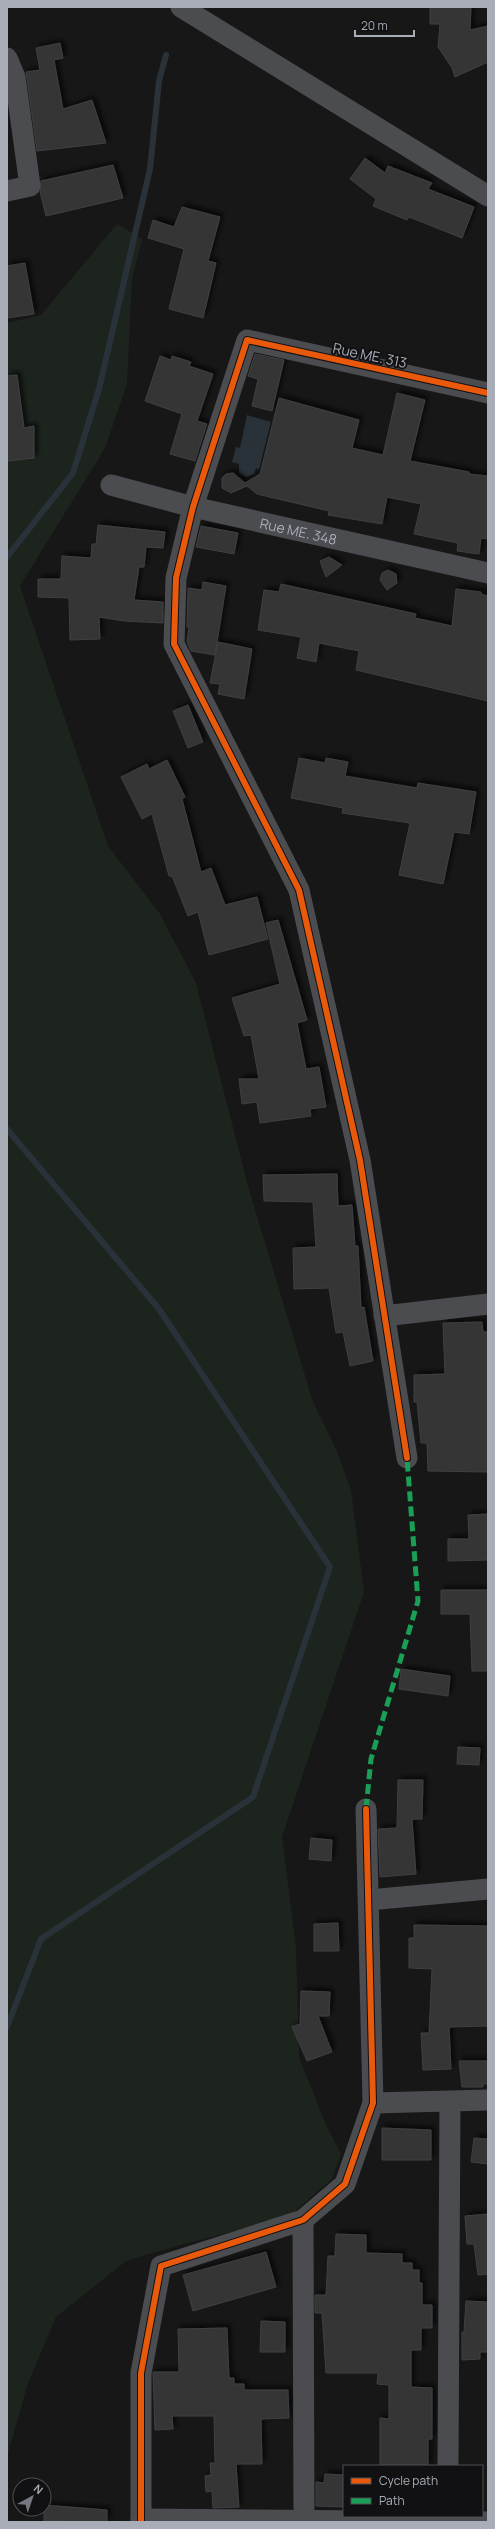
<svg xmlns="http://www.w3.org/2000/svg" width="495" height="2529" viewBox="0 0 495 2529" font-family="Manrope,sans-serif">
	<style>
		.green { fill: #1d241e }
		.water { fill: #2a3239 }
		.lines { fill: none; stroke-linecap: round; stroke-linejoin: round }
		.stream { stroke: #2a3239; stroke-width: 6 }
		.building { fill: #353536; stroke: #3f4043; filter: url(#shadow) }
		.minor { stroke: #4b4c50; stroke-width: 21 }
		.quiet { stroke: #1a9f57; stroke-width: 5; stroke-dasharray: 10 5; stroke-linecap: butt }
		.cycleway-casing { stroke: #111113; stroke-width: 8 }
		.cycleway { stroke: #e8590c; stroke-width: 6 }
		.labels { text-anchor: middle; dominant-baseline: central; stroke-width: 4; stroke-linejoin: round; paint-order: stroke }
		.street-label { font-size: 14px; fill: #a8adb8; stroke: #111113 }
	</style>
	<defs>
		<filter id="shadow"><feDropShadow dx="3.5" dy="-3.5" stdDeviation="2" flood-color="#0009"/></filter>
	</defs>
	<rect width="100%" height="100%" fill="#171717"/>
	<path class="green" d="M 117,224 L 142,239 L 132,279 L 127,384 L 105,448 L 20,586 L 108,846 L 160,914 L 196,983 L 248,1186 L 313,1402 L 337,1451 L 351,1490 L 364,1592 L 282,1837 L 296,1949 L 299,2057 L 326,2125 L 341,2154 L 332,2179 L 287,2218 L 187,2243 L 126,2261 L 56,2317 L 28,2383 L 7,2457 L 7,323 L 41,315 Z"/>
	<path class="water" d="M 247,415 L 271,422 L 259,469 L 256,468 L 254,474 L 246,477 L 239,473 L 239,464 L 232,462 L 236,447 L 240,448 Z"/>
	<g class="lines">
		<path class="stream" d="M 7,557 L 73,473 L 99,389 L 150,169 L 159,81 L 166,55
			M 7,1129 L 159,1309 L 330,1567 L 253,1797 L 41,1939 L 7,2027"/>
	</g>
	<path class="building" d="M 430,7 L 471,7 L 470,30 L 488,26 L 488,62 L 455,77 L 452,68 L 438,47 L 440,24 L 430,24 Z
		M 60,43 L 63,58 L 54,60 L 63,109 L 92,100 L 106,143 L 37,151 L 26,72 L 40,70 L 36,48 Z
		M 365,158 L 385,173 L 388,166 L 432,183 L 428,189 L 474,207 L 462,238 L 409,217 L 407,220 L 373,206 L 376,199 L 350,179 Z
		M 113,165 L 123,198 L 46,216 L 40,192 L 41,181 Z
		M 182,207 L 220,217 L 208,261 L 216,263 L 203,318 L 169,309 L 184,249 L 148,238 L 153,220 L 174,227 Z
		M 25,263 L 34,314 L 7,318 L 7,266 Z
		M 255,354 L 284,360 L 272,411 L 252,406 L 258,379 L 248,376 Z
		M 160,356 L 171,360 L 172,356 L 191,362 L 189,366 L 213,374 L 197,421 L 207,424 L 195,461 L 170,454 L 182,414 L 145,401 Z
		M 17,375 L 24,428 L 34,426 L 34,458 L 7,461 L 7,376 Z
		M 397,393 L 425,400 L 410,461 L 469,472 L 469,474 L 488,476 L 488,539 L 481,538 L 479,554 L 457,551 L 458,543 L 414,534 L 421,504 L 387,497 L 382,524 L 328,515 L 329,511 L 257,494 L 247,486 L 231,493 L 222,488 L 222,478 L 226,474 L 233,473 L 245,483 L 260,474 L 279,398 L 359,420 L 352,448 L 383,455 Z
		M 98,525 L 165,532 L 163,548 L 146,547 L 144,567 L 139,567 L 134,600 L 163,602 L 163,623 L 124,621 L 99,617 L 100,639 L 70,640 L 69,598 L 38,597 L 38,579 L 61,579 L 62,556 L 91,558 L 92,544 L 96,544 Z
		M 201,526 L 238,533 L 234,554 L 196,547 Z
		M 329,557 L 342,565 L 326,577 L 320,561 Z
		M 388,570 L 396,574 L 397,583 L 387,590 L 380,580 L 382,573 Z
		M 203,582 L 226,586 L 215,655 L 191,651 L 187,642 L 189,627 L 187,627 L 188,588 L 202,590 Z
		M 281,584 L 416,614 L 415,618 L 452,626 L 456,589 L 481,592 L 481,594 L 488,596 L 488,701 L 356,670 L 359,651 L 319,643 L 316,662 L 297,658 L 301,637 L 258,630 L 264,590 L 279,592 Z
		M 218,642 L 252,649 L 244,699 L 218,694 L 220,684 L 210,683 Z
		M 188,705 L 203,742 L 188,748 L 173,711 Z
		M 299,758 L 325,763 L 326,758 L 348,762 L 345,776 L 417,788 L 418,783 L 476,792 L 469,834 L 454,832 L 443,884 L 399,875 L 410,823 L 342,813 L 343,808 L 291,798 Z
		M 167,760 L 185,797 L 182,799 L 201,872 L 211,868 L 225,905 L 257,897 L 268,939 L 209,955 L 198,912 L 188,916 L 172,876 L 169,876 L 152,814 L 142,819 L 121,777 L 147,764 L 149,769 Z
		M 278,920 L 307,1020 L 297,1023 L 306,1069 L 319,1067 L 326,1107 L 310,1109 L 311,1116 L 260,1123 L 257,1102 L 242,1104 L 239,1079 L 259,1079 L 251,1035 L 244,1036 L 232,998 L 280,984 L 266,923 Z
		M 337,1174 L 338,1206 L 352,1205 L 355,1246 L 358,1246 L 361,1308 L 364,1307 L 373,1361 L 350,1366 L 343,1332 L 336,1333 L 329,1288 L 294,1289 L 293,1248 L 316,1247 L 313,1202 L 264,1201 L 263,1175 Z
		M 482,1322 L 483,1332 L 488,1332 L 488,1472 L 428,1471 L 427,1443 L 421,1443 L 417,1402 L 414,1402 L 414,1375 L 445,1374 L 443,1323 Z
		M 488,1514 L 488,1560 L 448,1561 L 448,1539 L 469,1539 L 468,1515 Z
		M 441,1590 L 488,1590 L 488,1671 L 472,1671 L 470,1614 L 441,1614 Z
		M 401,1669 L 450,1676 L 448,1696 L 399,1689 Z
		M 458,1747 L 480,1748 L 479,1765 L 457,1764 Z
		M 398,1780 L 423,1780 L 422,1819 L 412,1819 L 416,1874 L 380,1877 L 378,1829 L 397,1828 Z
		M 311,1838 L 332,1840 L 331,1861 L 309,1859 Z
		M 338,1923 L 339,1951 L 314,1951 L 314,1924 Z
		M 414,1925 L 488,1926 L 488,2026 L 449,2027 L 451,2069 L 423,2070 L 421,2033 L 429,2033 L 432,1969 L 409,1968 L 409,1938 L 414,1938 Z
		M 301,1991 L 330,1992 L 329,2016 L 318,2016 L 332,2052 L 307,2061 L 292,2027 L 300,2024 Z
		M 459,2061 L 488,2061 L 488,2084 L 483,2084 L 483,2087 L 462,2087 Z
		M 382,2128 L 431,2130 L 431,2160 L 382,2160 Z
		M 474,2138 L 488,2139 L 488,2164 L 471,2162 Z
		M 488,2214 L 488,2274 L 478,2275 L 474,2244 L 467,2244 L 465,2216 Z
		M 336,2234 L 366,2235 L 366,2253 L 402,2254 L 402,2263 L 412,2263 L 412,2270 L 419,2270 L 419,2283 L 422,2283 L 422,2305 L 432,2305 L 432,2328 L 421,2328 L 421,2350 L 411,2350 L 411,2387 L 432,2388 L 432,2439 L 428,2439 L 428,2466 L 380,2466 L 380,2418 L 389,2419 L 389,2385 L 377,2384 L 378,2373 L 326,2373 L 322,2313 L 315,2313 L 315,2295 L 326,2295 L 328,2256 L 335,2256 Z
		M 266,2252 L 276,2287 L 193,2311 L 183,2275 Z
		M 466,2301 L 488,2302 L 488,2352 L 480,2352 L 480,2359 L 462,2360 L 462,2332 L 464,2332 Z
		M 261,2321 L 285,2322 L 285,2352 L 260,2352 Z
		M 227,2328 L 229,2378 L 234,2378 L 234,2384 L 244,2384 L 244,2390 L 288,2390 L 289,2418 L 261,2419 L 262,2464 L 236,2464 L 239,2507 L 213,2508 L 212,2491 L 206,2492 L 205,2476 L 211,2475 L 210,2463 L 215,2463 L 214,2416 L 172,2416 L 173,2429 L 155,2430 L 153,2374 L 153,2372 L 179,2372 L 178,2329 Z
		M 325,2474 L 344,2475 L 344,2507 L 316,2506 L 316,2482 L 324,2483 Z
		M 44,2505 L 107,2510 L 107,2522 L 44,2521 Z"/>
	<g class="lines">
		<g class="minor">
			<path d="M 181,7 L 488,196"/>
			<path d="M 7,58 L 15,77 L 30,186 L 7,191"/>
			<path id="s1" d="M 111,485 L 193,507 L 488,573"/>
			<path d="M 384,1316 L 488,1304"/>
			<path d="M 407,1458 L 360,1160 L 299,890 L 174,644 L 176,578 L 193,507 L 247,340 L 488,393"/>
			<path d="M 369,1900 L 488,1889"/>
			<path d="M 373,2103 L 488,2100"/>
			<path d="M 303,2220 L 304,2522"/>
			<path d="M 448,2466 L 450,2102"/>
			<path d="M 141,2519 L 488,2522"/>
			<path d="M 141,2522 L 141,2373 L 161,2266 L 303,2220 L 345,2184 L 373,2103 L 366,1809"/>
		</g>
		<path class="quiet" d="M 366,1809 L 371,1759 L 418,1601 L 407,1458"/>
		<g class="cycleway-casing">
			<path id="cycleway" d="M 407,1458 L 360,1160 L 299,890 L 174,644 L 176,578 L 193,507 L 247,340 L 488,393
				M 141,2522 L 141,2373 L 161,2266 L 303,2220 L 345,2184 L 373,2103 L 366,1809"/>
		</g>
		<use href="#cycleway" class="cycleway"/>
	</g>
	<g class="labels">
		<g class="street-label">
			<text transform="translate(370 355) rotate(12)">Rue ME. 313</text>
			<text stroke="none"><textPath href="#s1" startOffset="193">Rue ME. 348</textPath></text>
		</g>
	</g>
	<rect width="495" height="2529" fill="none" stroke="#a8adb8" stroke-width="16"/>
	<rect x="343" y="2465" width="140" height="52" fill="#111113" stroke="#4d4f55"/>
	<rect x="351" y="2478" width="20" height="6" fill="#e8590c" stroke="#4d4f55"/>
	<text x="379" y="2485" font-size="12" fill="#a8adb8">Cycle path</text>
	<rect x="351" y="2498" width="20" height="6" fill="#1a9f57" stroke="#4d4f55"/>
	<text x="379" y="2505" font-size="12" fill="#a8adb8">Path</text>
	<g transform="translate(32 2497) rotate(40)"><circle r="19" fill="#111113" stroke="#4d4f55"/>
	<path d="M0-3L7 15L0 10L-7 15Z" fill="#757880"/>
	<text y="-6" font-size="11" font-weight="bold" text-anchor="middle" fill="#a8adb8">N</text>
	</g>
	<path d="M355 30v6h59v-6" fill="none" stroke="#a8adb8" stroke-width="2"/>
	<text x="361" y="30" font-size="12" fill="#a8adb8" stroke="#111113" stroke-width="3" paint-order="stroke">20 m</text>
</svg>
